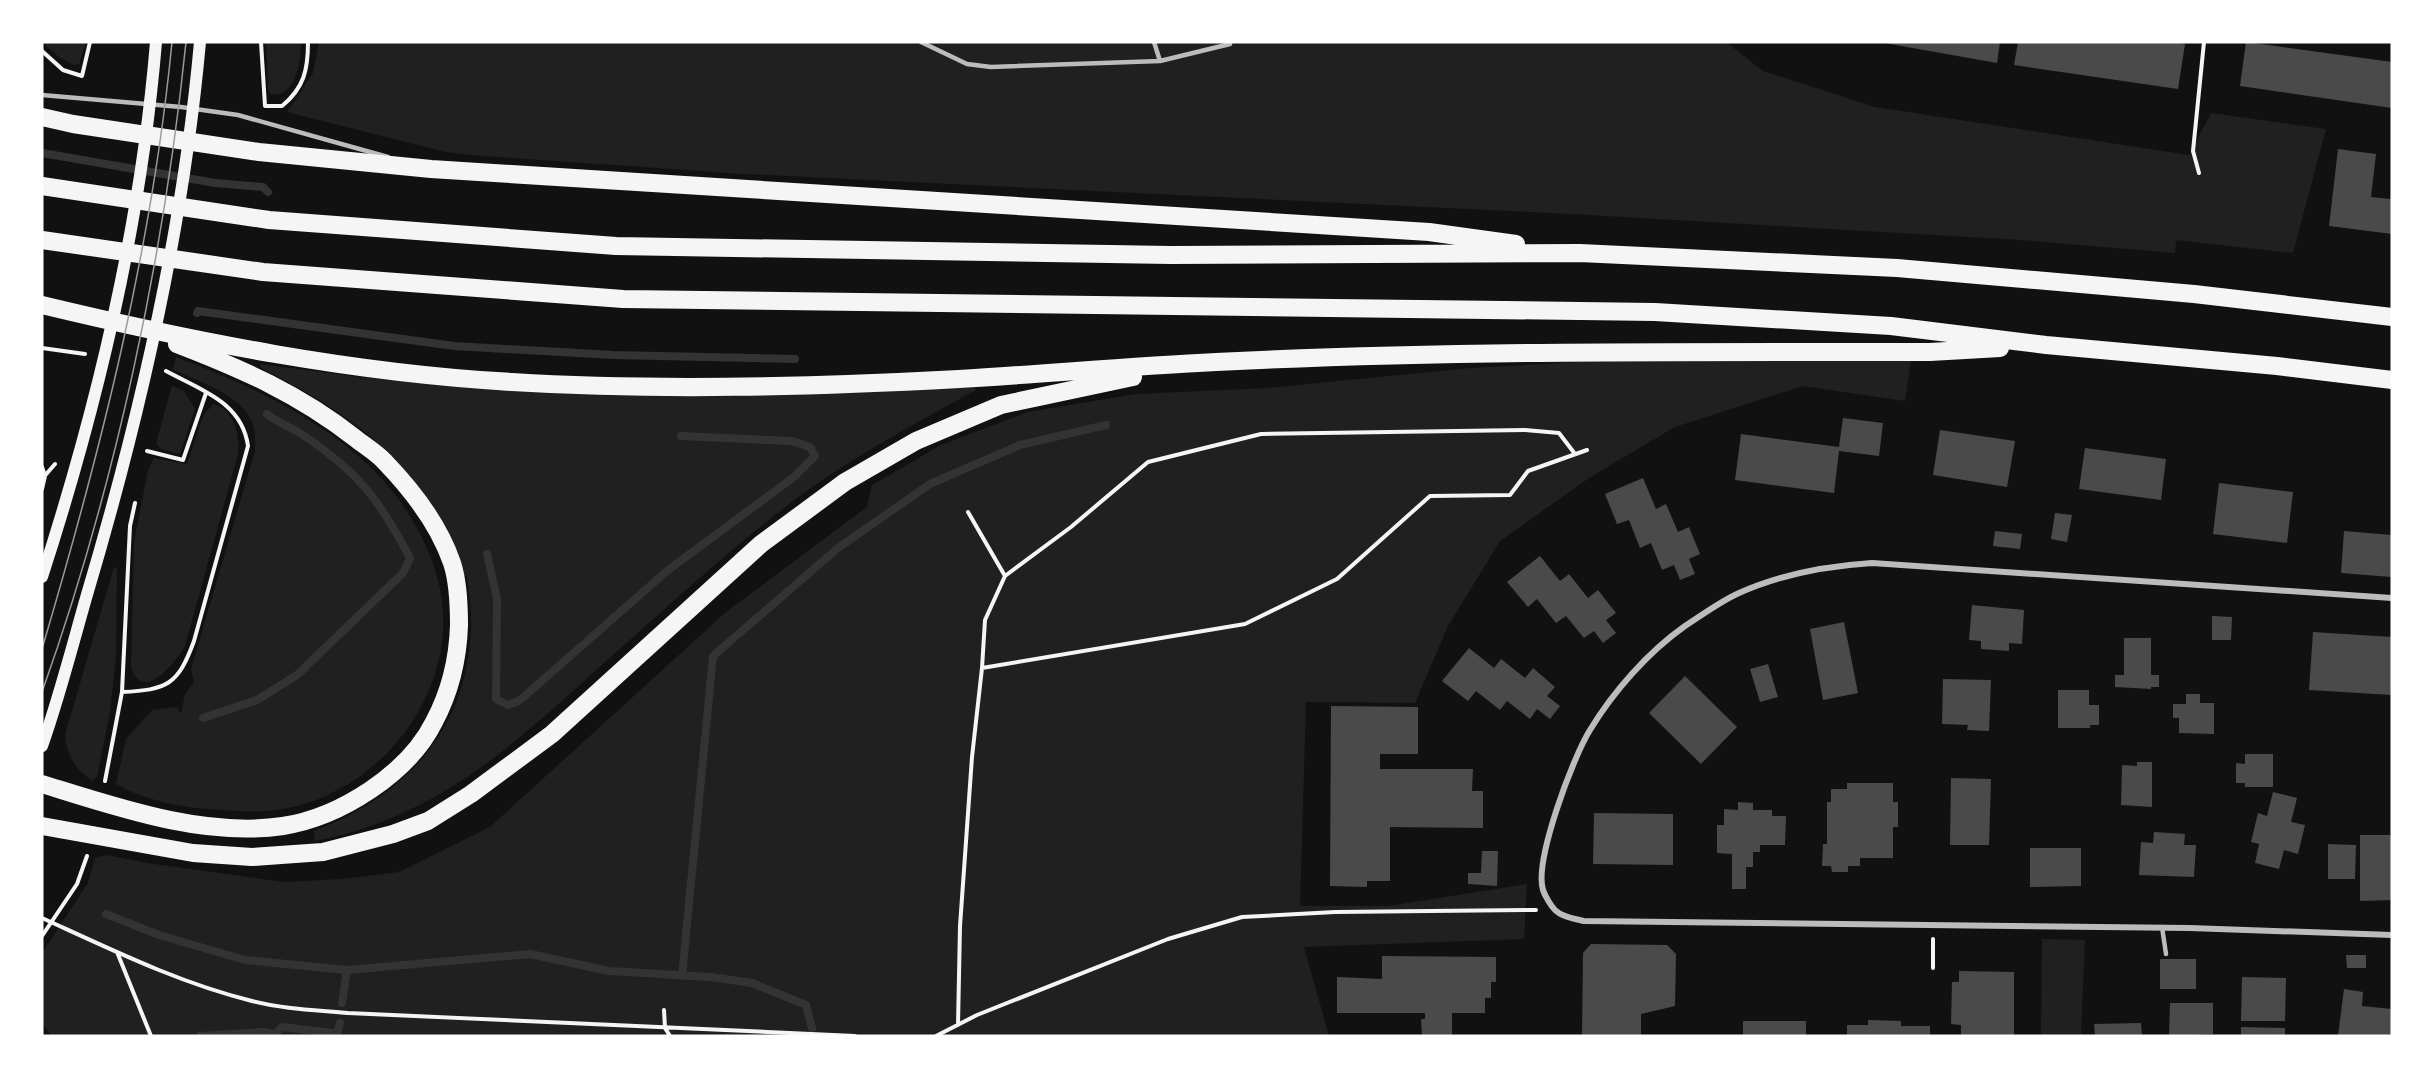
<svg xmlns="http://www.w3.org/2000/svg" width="2434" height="1078" viewBox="0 0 2434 1078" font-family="Barlow,sans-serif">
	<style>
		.green { fill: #202020 }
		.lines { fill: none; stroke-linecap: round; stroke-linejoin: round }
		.stream { stroke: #333; stroke-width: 8 }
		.building { fill: #4a4a4a }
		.path { stroke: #f5f5f5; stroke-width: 4 }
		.service { stroke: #bcbcbc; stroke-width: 4.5 }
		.minor { stroke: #bcbcbc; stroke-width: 6 }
		.secondary { stroke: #f5f5f5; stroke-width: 12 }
		.motorway { stroke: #f5f5f5; stroke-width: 18 }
		.tram { stroke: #9a9a9a; stroke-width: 1.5 }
	</style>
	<rect width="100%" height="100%" fill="#111"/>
	<path class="green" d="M 42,42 L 86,42 L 79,64 L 74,65 L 59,57 Z
		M 266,42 L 301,42 C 301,59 296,100 270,94 L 268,90 Z
		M 319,42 L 1726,42 L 1763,71 L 1875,107 L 2189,155 L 2211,113 L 2326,129 L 2293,253 L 2176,240 L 2175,253 L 2021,240 L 1570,214 L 744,174 L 469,155 L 446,152 L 287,112 L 313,73 Z
		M 176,357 C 258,388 357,434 406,510 C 422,534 434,560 440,589 C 460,686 387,785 293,807 C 269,813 245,812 221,810 C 185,808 148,802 116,784 L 126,739 L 152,710 L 176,707 L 181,713 L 185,695 L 194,682 L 191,669 L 255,451 C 255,441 256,432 252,422 C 240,394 199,381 173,370 Z
		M 1666,357 L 1911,360 L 1905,401 L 1803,386 L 1675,427 L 1592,476 L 1500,541 L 1448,626 L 1415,703 L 1306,702 L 1300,906 L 1388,906 L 1527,884 L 1524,939 L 1304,947 L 1329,1036 L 51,1036 L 46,1028 L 42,1025 L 42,953 L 88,883 L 95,858 L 107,855 L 147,863 L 284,882 L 342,879 L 399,872 L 490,827 L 726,612 L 867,507 L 872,485 L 941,445 L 1028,412 L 1136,394 L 1268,388 L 1471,368 Z
		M 260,364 L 360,377 L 507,390 L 974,386 L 976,390 C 914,424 850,458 793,501 C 727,551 666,608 604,663 C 514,744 439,817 315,841 L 314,831 C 405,796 466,731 471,631 C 472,613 469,594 467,576 L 463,576 C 452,552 440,518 426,497 C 385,437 324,400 261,368 Z
		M 172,386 L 184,391 L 195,409 L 180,454 L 160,449 L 156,443 Z
		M 213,404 C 235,410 240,435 238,454 L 185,646 C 176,661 144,704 131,668 L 134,542 L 148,470 L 154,458 L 187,464 L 203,416 Z
		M 117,566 L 116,657 L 110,712 L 97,777 L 92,781 C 75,768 67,757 65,735 L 113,570 Z
		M 2042,939 L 2085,940 L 2081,1036 L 2041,1036 Z"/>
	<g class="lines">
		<path class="stream" d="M 42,153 L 215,183 L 263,187 L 268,192
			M 197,313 L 198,311 L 454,346 L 613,355 L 795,359
			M 487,554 L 497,599 L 496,699 L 508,705 L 519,701 L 668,570 L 794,477 L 815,456 L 810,447 L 792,441 L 681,436
			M 203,718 L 257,700 L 297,675 L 403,573 L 410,558 C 379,499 358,472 303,435 C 291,427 278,423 267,414
			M 106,914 L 159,935 L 245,960 L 347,970 L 530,954 L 609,971 L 711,977 L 752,983 L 806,1005 L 812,1028
			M 682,976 L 713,656 L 838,548 L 930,484 L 1020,445 L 1106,425
			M 342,1003 L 347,970
			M 200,1036 L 263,1032 L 274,1034
			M 273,1036 L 282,1027 L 333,1033 L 338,1031 L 340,1023"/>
	</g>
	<path class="building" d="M 1879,42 L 2000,42 L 1997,63 Z
		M 2018,42 L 2168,42 L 2185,44 L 2178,89 L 2014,65 Z
		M 2246,42 L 2392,62 L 2392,108 L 2240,86 Z
		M 2338,149 L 2376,154 L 2371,197 L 2390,199 L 2392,195 L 2392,234 L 2329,226 Z
		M 1843,418 L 1883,423 L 1879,456 L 1839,451 L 1834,493 L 1735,480 L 1741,434 L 1839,447 Z
		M 1940,430 L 2015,441 L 2007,487 L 1933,475 Z
		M 2085,448 L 2166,459 L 2161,500 L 2079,489 Z
		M 1643,478 L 1656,509 L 1666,504 L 1678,532 L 1689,527 L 1700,554 L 1689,559 L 1695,574 L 1680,580 L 1674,565 L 1662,570 L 1651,543 L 1640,548 L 1629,520 L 1617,524 L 1605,494 Z
		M 2219,483 L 2293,492 L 2287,543 L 2213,534 Z
		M 2055,513 L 2072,515 L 2067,542 L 2051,539 Z
		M 1995,531 L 2022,534 L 2020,549 L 1993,546 Z
		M 2344,531 L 2392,535 L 2392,577 L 2341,573 Z
		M 1540,556 L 1560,581 L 1569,574 L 1588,598 L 1598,590 L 1616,613 L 1606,620 L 1616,633 L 1603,643 L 1594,631 L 1584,638 L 1566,616 L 1556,623 L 1537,599 L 1528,607 L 1507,582 Z
		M 1972,605 L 2024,610 L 2022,644 L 2009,643 L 2009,651 L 1981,649 L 1981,641 L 1969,640 Z
		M 2212,616 L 2232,617 L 2231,640 L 2212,640 Z
		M 1844,622 L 1858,693 L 1823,700 L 1810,629 Z
		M 2313,632 L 2392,637 L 2392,695 L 2309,690 Z
		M 2124,638 L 2151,638 L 2151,675 L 2159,675 L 2159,687 L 2151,687 L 2151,689 L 2115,687 L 2115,675 L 2124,675 Z
		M 1469,648 L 1494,668 L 1501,659 L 1525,678 L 1533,668 L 1555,687 L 1547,696 L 1560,706 L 1550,719 L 1537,709 L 1530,719 L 1507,701 L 1500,710 L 1476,691 L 1468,701 L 1442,681 Z
		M 1768,664 L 1778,697 L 1760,702 L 1750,669 Z
		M 1685,676 L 1737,727 L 1701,764 L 1649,713 Z
		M 1943,679 L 1991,680 L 1989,731 L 1967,730 L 1968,725 L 1942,724 Z
		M 2058,690 L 2089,690 L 2089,705 L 2099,705 L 2099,725 L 2090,725 L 2090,728 L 2058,728 Z
		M 2186,694 L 2200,694 L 2200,703 L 2214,703 L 2214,734 L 2179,733 L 2179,718 L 2173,718 L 2173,704 L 2186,704 Z
		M 1331,706 L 1418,707 L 1418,754 L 1380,754 L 1380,769 L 1473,769 L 1472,791 L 1483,791 L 1483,828 L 1390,827 L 1390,881 L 1367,881 L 1367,887 L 1330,886 Z
		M 2245,754 L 2273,754 L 2273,787 L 2245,787 L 2245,783 L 2236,783 L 2236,763 L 2245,764 Z
		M 2137,762 L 2152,762 L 2152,807 L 2121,805 L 2122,765 L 2137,766 Z
		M 1951,778 L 1991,779 L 1989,845 L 1950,845 Z
		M 1847,783 L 1893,783 L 1893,802 L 1898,802 L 1898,827 L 1893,827 L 1893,858 L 1860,858 L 1860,866 L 1848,866 L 1848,872 L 1832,872 L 1831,866 L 1822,866 L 1823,844 L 1827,844 L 1827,802 L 1831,802 L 1831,789 L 1847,789 Z
		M 2273,792 L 2297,798 L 2291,822 L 2305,825 L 2298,854 L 2284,850 L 2279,869 L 2255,863 L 2259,844 L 2251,842 L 2258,813 L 2267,816 Z
		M 1738,802 L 1753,803 L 1753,810 L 1772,810 L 1772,816 L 1786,816 L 1785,845 L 1760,845 L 1760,852 L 1753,852 L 1753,867 L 1746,867 L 1746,889 L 1732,889 L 1732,854 L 1717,853 L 1717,825 L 1724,825 L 1724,809 L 1738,810 Z
		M 1594,813 L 1673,814 L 1673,865 L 1593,864 Z
		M 2154,832 L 2185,834 L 2184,845 L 2196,845 L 2194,877 L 2139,875 L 2141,842 L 2153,843 Z
		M 2360,835 L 2392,835 L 2392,900 L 2360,901 Z
		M 2328,844 L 2356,845 L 2355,879 L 2328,879 Z
		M 2030,848 L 2081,848 L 2081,886 L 2030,887 Z
		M 1482,851 L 1498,851 L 1497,886 L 1468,884 L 1468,873 L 1481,873 Z
		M 1591,944 L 1667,945 L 1676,954 L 1675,1006 L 1641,1014 L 1641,1036 L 1582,1036 L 1583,953 Z
		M 2346,955 L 2366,955 L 2366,968 L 2347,968 Z
		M 1382,956 L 1496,957 L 1496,982 L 1491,982 L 1491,998 L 1485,998 L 1485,1013 L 1452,1013 L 1452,1036 L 1422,1036 L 1421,1019 L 1425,1019 L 1425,1013 L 1337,1013 L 1337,977 L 1382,979 Z
		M 2160,959 L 2196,959 L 2196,989 L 2160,989 Z
		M 1959,971 L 2014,972 L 2014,1036 L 1961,1036 L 1961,1025 L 1951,1024 L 1952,982 L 1959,982 Z
		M 2242,977 L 2286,978 L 2285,1021 L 2241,1021 Z
		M 2344,989 L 2363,992 L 2362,1006 L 2392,1009 L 2392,1036 L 2338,1036 Z
		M 2170,1003 L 2213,1003 L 2213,1034 L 2169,1036 Z
		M 1868,1020 L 1901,1021 L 1901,1026 L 1930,1026 L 1930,1036 L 1847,1036 L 1847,1025 L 1868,1025 Z
		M 1743,1021 L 1806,1021 L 1806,1036 L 1743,1036 Z
		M 2141,1023 L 2142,1036 L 2095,1036 L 2094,1024 Z
		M 2241,1027 L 2285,1028 L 2285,1036 L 2241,1036 Z"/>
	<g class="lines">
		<path class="path" d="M 261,42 L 265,106 L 282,106 C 304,88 308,70 308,42
			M 42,51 L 63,70 L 82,76 L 90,42
			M 2199,173 L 2193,151 L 2204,42
			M 42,348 L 85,354
			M 147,451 L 183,460 L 206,393
			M 42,467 L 45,476 L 42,489
			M 42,479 L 55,464
			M 968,512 L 1005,576
			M 982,668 L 1245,624 L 1337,579 L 1430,496 L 1510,495 L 1528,471 L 1587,450
			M 122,692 C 167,690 178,685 194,641 L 248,446 C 242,402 201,390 166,371
			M 105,781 L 122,692 L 130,526 L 135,503
			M 42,918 C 110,949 179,983 252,1001 C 283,1009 316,1010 348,1013 L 855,1036
			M 42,936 L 77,884 L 87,856
			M 117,952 L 151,1036
			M 1933,968 L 1933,939
			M 664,1010 L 665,1028 L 670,1036
			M 958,1025 L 960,926 L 972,757 L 982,668 L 985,620 L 1005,576 L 1071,527 L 1148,462 L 1261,434 L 1525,430 L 1559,433 L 1575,454
			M 936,1036 L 977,1015 L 1168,939 L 1242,917 L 1335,912 L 1536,910"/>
		<path class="service" d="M 921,42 L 967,64 L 991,67 L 1160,61 L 1230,44
			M 1154,42 L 1160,61
			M 42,95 L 181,107 L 238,115 L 388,157
			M 2162,927 L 2166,954"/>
		<path class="minor" d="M 2392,598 L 1872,563 C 1826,566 1781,574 1739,593 C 1721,601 1702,615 1685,626 C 1648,652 1613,692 1590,730 C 1573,757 1534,861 1543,890 C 1545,896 1551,906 1555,910 C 1562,917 1575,919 1584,921 L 2190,928 L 2392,935"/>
		<path class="secondary" d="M 42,577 C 98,404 141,224 156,42
			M 42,746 C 59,698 72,647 86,598 C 140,417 183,231 200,42"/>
		<path class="motorway" d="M 42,117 L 73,124 L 259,152 L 431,169 L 1429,232 L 1516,244
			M 42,186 L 269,220 L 616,246 L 1171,255 L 1580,253 L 1897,268 L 2194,294 L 2392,317
			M 42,240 L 263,272 L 623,299 L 1655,312 L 1891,326 L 2046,345 L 2277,366 L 2392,380
			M 42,305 C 196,342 353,373 512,382 C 660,391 810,387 959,379 C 1045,374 1130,366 1216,362 C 1454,350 1692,352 1930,352 L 2000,348
			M 42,784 C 116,807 205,838 283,826 C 340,817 408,774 434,722 C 450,692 458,658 459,625 C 459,605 458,581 452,563 C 439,525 413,491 385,462 C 377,453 365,446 355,438 C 299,394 242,369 177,344
			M 42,826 L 193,853 L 252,857 L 323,852 L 393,834 L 428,821 L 471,794 L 552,734 L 761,544 L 845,482 L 916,441 L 1001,405 L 1133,377"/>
		<path class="tram" d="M 42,649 C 101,450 152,249 172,42
			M 42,692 C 115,488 164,257 186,42"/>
	</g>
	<rect width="2434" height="1078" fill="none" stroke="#ffffff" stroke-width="87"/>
</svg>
